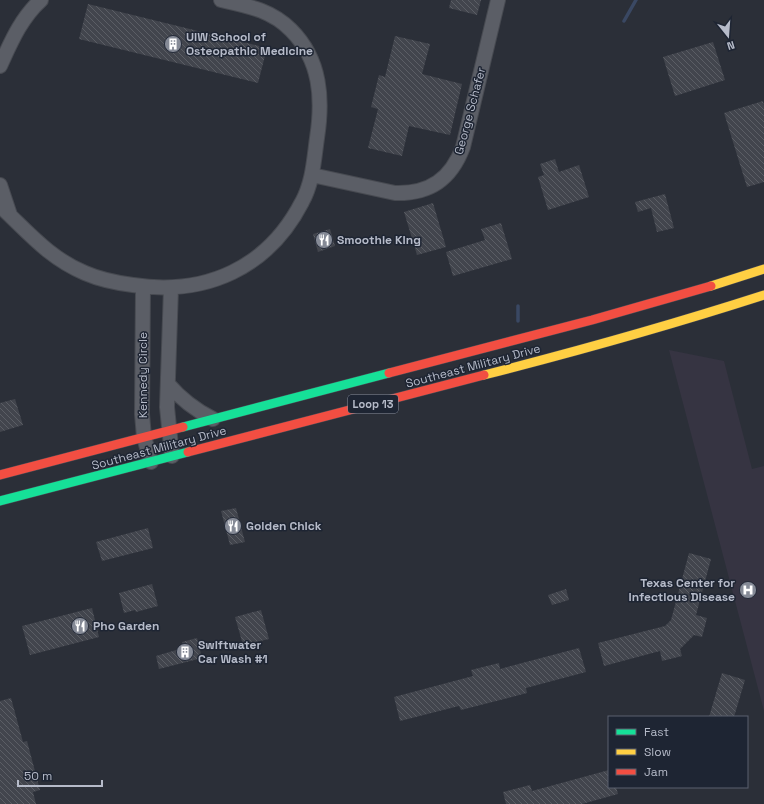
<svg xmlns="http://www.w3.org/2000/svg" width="764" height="804" viewBox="0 0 764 804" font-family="'Space Grotesk',sans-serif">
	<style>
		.medical { fill: #363442 }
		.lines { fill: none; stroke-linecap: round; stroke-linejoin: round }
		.stream { stroke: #3a4863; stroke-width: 3.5 }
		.building { fill: url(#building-back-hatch) }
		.street-casing { stroke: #474a51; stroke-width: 16 }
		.fast-casing { stroke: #494c55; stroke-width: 10 }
		.slow-casing { stroke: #494c55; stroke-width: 10 }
		.jam-casing { stroke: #494c55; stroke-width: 10 }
		.street { stroke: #5b5e66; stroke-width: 14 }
		.fast { stroke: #16e098; stroke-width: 9 }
		.slow { stroke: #ffcf43; stroke-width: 9 }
		.jam { stroke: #f24e42; stroke-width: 9 }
		.labels { text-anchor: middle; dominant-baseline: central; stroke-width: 3; stroke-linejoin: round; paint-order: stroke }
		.shield { fill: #1e2533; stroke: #888e9c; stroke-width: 1 }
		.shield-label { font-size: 11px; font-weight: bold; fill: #b6bbc9 }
		.poi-label { font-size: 12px; font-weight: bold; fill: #b6bbc9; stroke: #1e2533; text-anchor: start }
		.street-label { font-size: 12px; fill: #b6bbc9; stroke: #1e2533 }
	</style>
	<defs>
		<pattern id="building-back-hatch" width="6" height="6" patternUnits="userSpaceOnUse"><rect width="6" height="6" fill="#42454d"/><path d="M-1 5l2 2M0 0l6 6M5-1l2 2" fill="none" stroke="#5b5e65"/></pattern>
	</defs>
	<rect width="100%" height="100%" fill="#2b2f38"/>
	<path class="medical" d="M 669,350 L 724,361 L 752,469 L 764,466 L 764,711 Z"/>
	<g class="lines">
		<path class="stream" d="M 624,21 L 636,0
			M 518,306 L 518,321"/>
	</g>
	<path class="building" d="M 451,0 L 481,0 L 477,15 L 449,8 Z
		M 88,4 L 267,48 L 258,83 L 79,39 Z
		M 395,36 L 430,44 L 422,74 L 462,84 L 450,135 L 409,126 L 402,156 L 368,148 L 378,109 L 371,107 L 379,75 L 385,77 Z
		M 713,42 L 725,80 L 675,96 L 663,57 Z
		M 763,101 L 764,106 L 764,182 L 747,187 L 724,113 Z
		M 555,159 L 559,172 L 579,165 L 589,197 L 548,210 L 538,177 L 544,175 L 540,164 Z
		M 665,194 L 674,228 L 657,232 L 651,208 L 638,212 L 635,202 Z
		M 433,203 L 446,247 L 417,255 L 404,212 Z
		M 501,223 L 512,259 L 453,276 L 446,252 L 485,240 L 481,229 Z
		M 330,229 L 335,246 L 318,252 L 313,234 Z
		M 15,399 L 23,425 L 0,432 L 0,403 Z
		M 236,508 L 245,542 L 230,545 L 221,511 Z
		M 148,528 L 153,548 L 102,561 L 96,542 Z
		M 689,553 L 711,559 L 696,615 L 707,618 L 702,637 L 694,635 L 680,649 L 682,656 L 662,661 L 660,651 L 604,666 L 598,643 L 665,626 L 671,620 Z
		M 152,584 L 158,606 L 136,612 L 135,610 L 124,613 L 119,593 Z
		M 566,589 L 569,600 L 552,605 L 548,595 Z
		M 92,608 L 99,637 L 30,655 L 22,626 Z
		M 261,610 L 269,639 L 243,645 L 235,617 Z
		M 197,638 L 202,658 L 159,669 L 156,656 L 183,648 L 182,642 Z
		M 579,648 L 586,672 L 526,688 L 527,693 L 461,710 L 459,706 L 400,721 L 394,697 L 473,676 L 471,670 L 499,663 L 500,669 Z
		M 722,673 L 745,680 L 734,717 L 709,717 Z
		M 11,698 L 23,742 L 27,741 L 40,790 L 33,792 L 36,804 L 0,804 L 0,701 Z
		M 609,770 L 609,787 L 616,787 L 618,794 L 582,804 L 506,804 L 503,792 L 530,785 L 532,791 Z"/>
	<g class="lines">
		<g class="street-casing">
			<path id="street" d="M 0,66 C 11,42 21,18 41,0
				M 312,175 L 395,193 C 430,194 451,179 463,147 L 498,0
				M 0,185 L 10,215
				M 0,206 C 28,232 49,258 85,273 C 101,280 117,283 133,285 C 206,296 268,268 302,202 C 313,182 314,159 317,138 C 323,99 321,60 291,30 C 271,10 248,6 221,0
				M 143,287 L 142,414 L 144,437 L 151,462
				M 171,288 L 167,407 L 172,456
				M 168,384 C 181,399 195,410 213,419"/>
		</g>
		<g class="fast-casing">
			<path id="fast" d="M 183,427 L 389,373
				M 0,501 L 188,452"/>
		</g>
		<g class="slow-casing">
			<path id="slow" d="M 711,286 L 764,269
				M 484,375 C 578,351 671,325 764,295"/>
		</g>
		<g class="jam-casing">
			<path id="jam" d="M 389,373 L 592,320 L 711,286
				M 188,452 L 484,375
				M 0,475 L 183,427"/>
		</g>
		<use href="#street" class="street"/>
		<use href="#fast" class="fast"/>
		<use href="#slow" class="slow"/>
		<use href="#jam" class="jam"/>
	</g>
	<defs>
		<g id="building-disc" transform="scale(0.9)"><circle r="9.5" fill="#858a96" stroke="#1e2533"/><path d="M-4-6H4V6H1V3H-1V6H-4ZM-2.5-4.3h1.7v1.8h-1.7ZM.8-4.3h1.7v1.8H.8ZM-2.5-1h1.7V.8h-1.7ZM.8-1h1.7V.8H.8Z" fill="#fff"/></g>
		<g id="restaurant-disc" transform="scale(0.9)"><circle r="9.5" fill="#858a96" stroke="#1e2533"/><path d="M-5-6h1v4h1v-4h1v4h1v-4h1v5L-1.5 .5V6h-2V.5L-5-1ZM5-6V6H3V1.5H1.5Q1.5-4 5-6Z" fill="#fff"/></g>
		<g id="hospital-disc" transform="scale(0.9)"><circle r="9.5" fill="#858a96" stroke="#1e2533"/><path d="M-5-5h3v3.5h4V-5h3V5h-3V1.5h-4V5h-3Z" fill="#fff"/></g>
	</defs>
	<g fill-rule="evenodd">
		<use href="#building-disc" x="173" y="44"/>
		<use href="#restaurant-disc" x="324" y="240"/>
		<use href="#restaurant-disc" x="233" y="526"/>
		<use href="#hospital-disc" x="748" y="590"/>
		<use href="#restaurant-disc" x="80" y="626"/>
		<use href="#building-disc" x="185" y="652"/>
	</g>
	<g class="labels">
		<rect class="shield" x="348" y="395" width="50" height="18" rx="3"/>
		<g class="shield-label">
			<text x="373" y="404">Loop 13</text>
		</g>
		<g class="poi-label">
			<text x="186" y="37">UIW School of<tspan x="186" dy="14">Osteopathic Medicine</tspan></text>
			<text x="337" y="240">Smoothie King</text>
			<text x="246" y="526">Golden Chick</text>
			<text x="735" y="583" text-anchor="end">Texas Center for<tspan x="735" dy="14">Infectious Disease</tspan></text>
			<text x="93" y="626">Pho Garden</text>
			<text x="198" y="645">Swiftwater<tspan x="198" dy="14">Car Wash #1</tspan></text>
		</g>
		<g class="street-label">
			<text transform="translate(470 111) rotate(-75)">George Schafer</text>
			<text transform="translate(473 366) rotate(-15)">Southeast Military Drive</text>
			<text transform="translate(143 375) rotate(-90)">Kennedy Circle</text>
			<text transform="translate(159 448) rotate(-15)">Southeast Military Drive</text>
		</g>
	</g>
	<rect x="608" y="716" width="140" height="72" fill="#1e2533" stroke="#5b616f"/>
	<rect x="616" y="729" width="20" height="6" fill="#16e098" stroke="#5b616f"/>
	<text x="644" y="736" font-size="12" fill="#b6bbc9">Fast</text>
	<rect x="616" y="749" width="20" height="6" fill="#ffcf43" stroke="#5b616f"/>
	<text x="644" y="756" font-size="12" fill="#b6bbc9">Slow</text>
	<rect x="616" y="769" width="20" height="6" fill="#f24e42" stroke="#5b616f"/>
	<text x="644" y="776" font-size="12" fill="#b6bbc9">Jam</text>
	<g transform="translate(728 36) rotate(163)" stroke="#1e2533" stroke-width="3" paint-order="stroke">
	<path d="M0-3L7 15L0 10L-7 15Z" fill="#b6bbc9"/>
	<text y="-6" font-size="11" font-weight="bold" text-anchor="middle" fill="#b6bbc9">N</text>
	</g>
	<path d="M18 780v6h84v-6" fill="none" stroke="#b6bbc9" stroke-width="2"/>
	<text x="24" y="780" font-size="12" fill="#b6bbc9" stroke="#1e2533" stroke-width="3" paint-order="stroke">50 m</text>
</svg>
